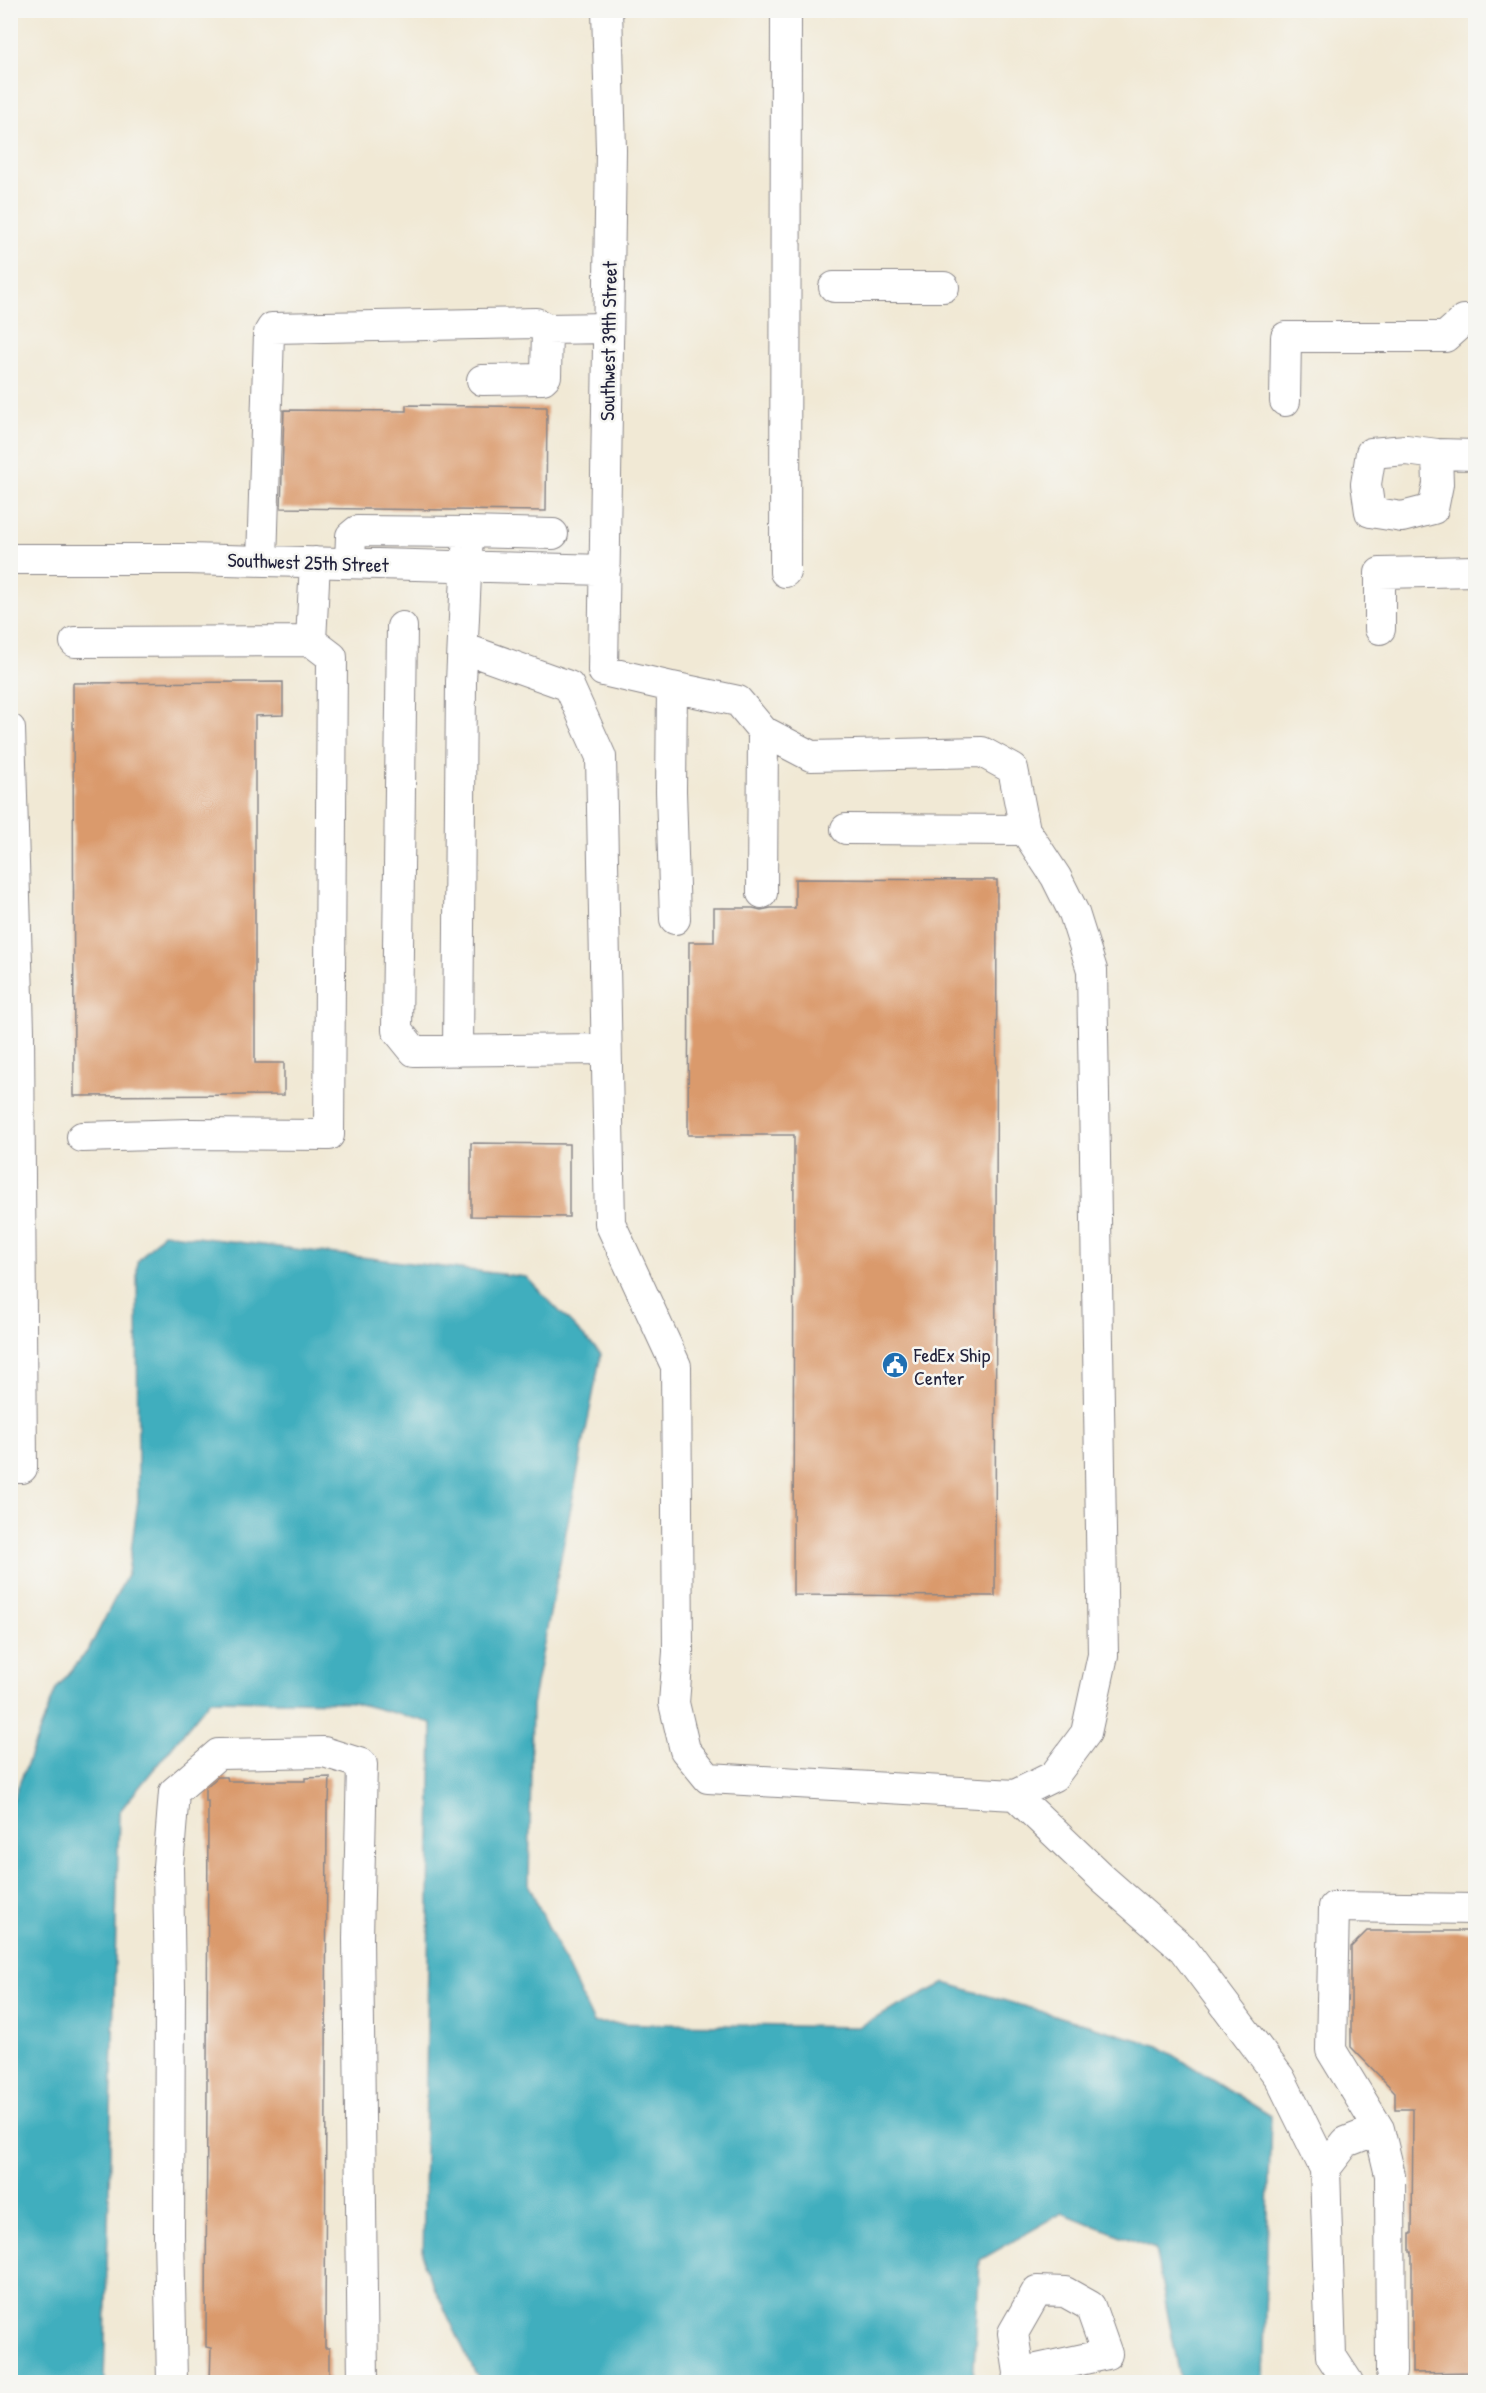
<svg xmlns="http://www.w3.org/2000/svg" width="1486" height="2393" viewBox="0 0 1486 2393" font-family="'Patrick Hand',sans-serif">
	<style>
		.water { fill: #40aebe; stroke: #31687c; stroke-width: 1.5 }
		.building { fill: #da9a6c }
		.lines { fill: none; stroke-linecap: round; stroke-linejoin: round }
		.minor-casing { stroke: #8a8688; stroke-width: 32 }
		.minor { stroke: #fff; stroke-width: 30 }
		.labels { text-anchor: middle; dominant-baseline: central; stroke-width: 5; stroke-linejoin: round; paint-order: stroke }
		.street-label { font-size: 20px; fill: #22223b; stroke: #f6f6f2 }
		.poi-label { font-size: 20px; fill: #22223b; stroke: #f6f6f2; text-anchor: start }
	</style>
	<rect width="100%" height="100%" fill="#f6f6f2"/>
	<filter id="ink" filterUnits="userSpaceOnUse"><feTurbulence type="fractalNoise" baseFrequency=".0167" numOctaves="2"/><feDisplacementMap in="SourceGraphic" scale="12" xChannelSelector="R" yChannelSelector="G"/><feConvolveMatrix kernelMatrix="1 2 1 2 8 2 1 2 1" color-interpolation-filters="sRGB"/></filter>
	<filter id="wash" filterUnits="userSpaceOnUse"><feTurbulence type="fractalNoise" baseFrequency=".008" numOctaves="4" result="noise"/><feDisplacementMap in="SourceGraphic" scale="24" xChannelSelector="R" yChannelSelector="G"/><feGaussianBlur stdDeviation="1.35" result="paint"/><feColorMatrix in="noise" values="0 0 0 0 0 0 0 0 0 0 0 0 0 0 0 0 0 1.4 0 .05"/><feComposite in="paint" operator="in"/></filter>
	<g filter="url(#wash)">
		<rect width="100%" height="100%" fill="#f1e9d5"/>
		<path class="water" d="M 163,1233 L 526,1277 L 601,1354 L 532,1705 L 529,1886 L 594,2023 L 858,2027 L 945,1983 L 1159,2046 L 1271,2116 L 1263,2382 L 1181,2382 L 1155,2249 L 1062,2213 L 980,2260 L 973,2382 L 482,2382 L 475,2373 L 423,2264 L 432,1723 L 352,1702 L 210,1700 L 119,1812 L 104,2382 L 11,2382 L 11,1805 L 56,1689 L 89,1649 L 128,1573 L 138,1500 L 137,1262 Z"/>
		<g id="blocks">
			<path class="building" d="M 406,405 L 547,407 L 546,511 L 281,508 L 284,410 L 406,411 Z
				M 283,682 L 283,715 L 255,716 L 255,1063 L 284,1063 L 284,1095 L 74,1096 L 73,683 Z
				M 795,879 L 997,880 L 995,1596 L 793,1595 L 794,1135 L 688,1135 L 689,942 L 714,942 L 714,908 L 753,908 L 761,910 L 771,908 L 795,908 Z
				M 471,1143 L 569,1144 L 569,1217 L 471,1216 Z
				M 218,1777 L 227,1777 L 228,1781 L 305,1781 L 305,1778 L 330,1777 L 329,1802 L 327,1802 L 325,2348 L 329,2348 L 329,2382 L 210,2382 L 211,2348 L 206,2347 L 208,1801 L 205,1801 L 205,1788 Z
				M 1367,1931 L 1476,1931 L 1476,2372 L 1412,2373 L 1412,2252 L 1410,2252 L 1410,2234 L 1412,2234 L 1413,2109 L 1395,2109 L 1395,2092 L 1351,2047 L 1351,1947 Z"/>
		</g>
	</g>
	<g filter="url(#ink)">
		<use href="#blocks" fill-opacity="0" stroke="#8a8688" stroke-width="1.5"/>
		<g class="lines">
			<g class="minor-casing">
				<path id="minor" d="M 607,10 L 611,150 L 603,671 L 672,687 L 671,791 L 675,919
					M 834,287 L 944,287
					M 482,380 L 543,379 L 546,376 L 547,329
					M 1285,401 L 1286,337 L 1445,337 L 1464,320 L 1476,320
					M 1437,454 L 1438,484 L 1433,509 L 1402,517 L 1370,512 L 1366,484 L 1371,453 L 1406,450 L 1437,454 L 1476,455
					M 468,532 L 553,534
					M 10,559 L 188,559 L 605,570
					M 262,561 L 269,333 L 272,328 L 536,323 L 547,329 L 608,328
					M 350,563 L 351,536 L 357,531 L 468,532 L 461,682 L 458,1051
					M 785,572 L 786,10
					M 402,627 L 397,1030 L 414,1051 L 606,1049
					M 1380,629 L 1380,573 L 1476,571
					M 75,642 L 311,641 L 315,562
					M 463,648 L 569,686 L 601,757 L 610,1223 L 676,1366 L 678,1652 L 674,1703 L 685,1750 L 708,1778 L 1015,1795 L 1054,1776 L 1086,1733 L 1103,1655 L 1092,970 L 1074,913 L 1056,877 L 1025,830
					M 672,687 L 738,701 L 763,731 L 762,893
					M 10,729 L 19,1031 L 22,1468 L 10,1468
					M 763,731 L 811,756 L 982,752 L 1013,769 L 1025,830 L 846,829
					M 82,1137 L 190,1134 L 329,1135 L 332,657 L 311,641
					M 1015,1795 L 1103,1879 L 1183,1949 L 1280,2078 L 1325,2169
					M 1379,2129 L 1390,2175 L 1391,2372
					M 172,2382 L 169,2235 L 170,1987 L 168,1867 L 174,1792 L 218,1754 L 324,1752 L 362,1764 L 358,1938 L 363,2382
					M 1018,2382 L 1019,2373 L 1013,2333 L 1037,2291 L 1065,2292 L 1090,2306 L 1107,2354 L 1019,2373
					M 1348,2382 L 1331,2356 L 1325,2169 L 1346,2142 L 1379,2129 L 1331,2050 L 1334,1907 L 1476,1909"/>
			</g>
			<use href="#minor" class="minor"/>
		</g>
	</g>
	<defs>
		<g id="civic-disc" transform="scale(1.35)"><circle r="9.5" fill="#1f6fb2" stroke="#f6f6f2"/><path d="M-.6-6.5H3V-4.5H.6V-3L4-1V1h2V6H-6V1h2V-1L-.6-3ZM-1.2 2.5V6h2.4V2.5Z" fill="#fff"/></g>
	</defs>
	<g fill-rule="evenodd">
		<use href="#civic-disc" x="895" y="1365"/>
	</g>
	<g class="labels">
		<g class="street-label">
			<text transform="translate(608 341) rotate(-89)">Southwest 39th Street</text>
			<text transform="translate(308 562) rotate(2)">Southwest 25th Street</text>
		</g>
		<g class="poi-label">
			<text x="914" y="1354">FedEx Ship<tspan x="914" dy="23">Center</tspan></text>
		</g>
	</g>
	<rect width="1486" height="2393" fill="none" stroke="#f6f6f2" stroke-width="36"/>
</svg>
